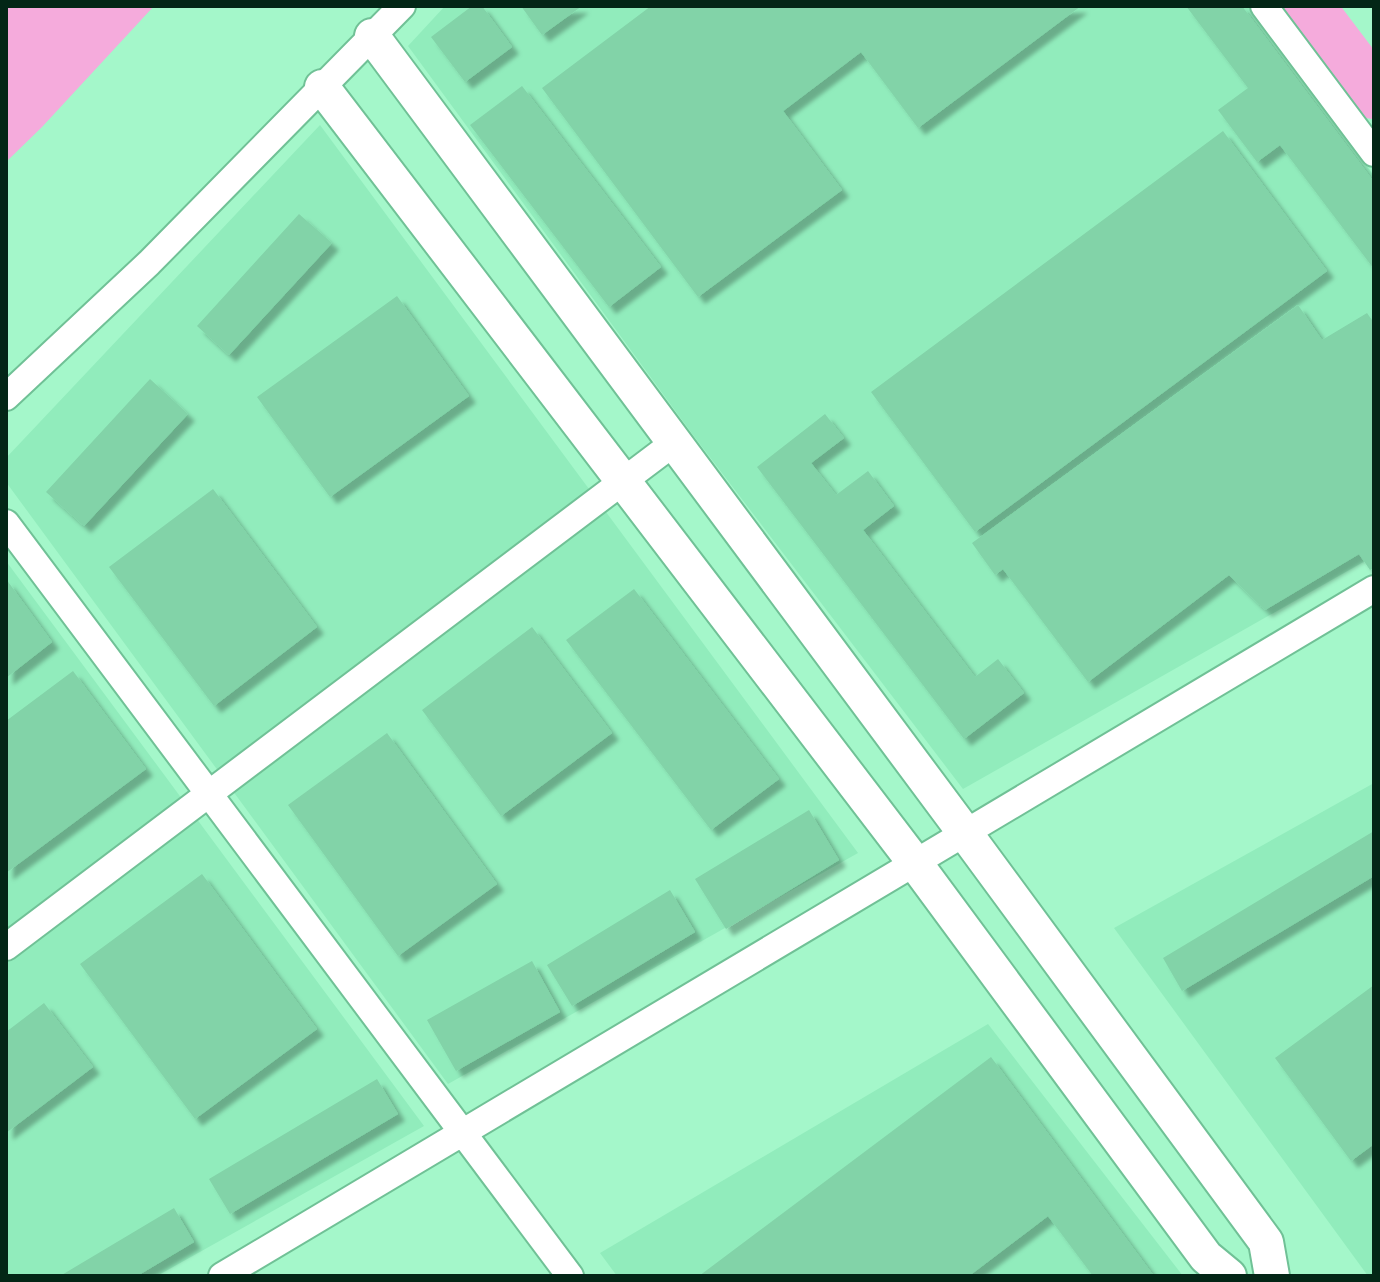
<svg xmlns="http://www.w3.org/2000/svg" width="1380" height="1282" viewBox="0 0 1380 1282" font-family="Ubuntu,sans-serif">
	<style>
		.built { fill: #91ecbc }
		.water { fill: #f5abdc }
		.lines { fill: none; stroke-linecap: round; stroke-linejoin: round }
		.river { stroke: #f5abdc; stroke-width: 52 }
		.building { fill: #82d3a8; filter: url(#shadow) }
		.minor-casing { stroke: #70c196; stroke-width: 30 }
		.tertiary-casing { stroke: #70c196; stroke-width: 38 }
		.minor { stroke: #fff; stroke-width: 26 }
		.tertiary { stroke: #fff; stroke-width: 34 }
	</style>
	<defs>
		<filter id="shadow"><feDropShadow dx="7" dy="7" stdDeviation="2" flood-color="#0004"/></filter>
	</defs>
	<rect width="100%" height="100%" fill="#a4f7ca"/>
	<path class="built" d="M 445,6 L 1253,6 L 1374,176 L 1374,556 L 963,789 L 693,435 L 408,46 Z
		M 320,125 L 858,853 L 448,1084 L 6,482 L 6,458 Z
		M 6,561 L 424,1126 L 157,1276 L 6,1276 Z
		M 1374,783 L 1374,1276 L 1368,1276 L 1114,928 Z
		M 988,1024 L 1183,1276 L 617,1276 L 600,1253 Z"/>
	<path class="water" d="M 6,6 L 154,6 L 42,127 L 6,162 Z"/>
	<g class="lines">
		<path class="river" d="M 1308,6 L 1374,93"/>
	</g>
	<path class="building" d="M 472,6 L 482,6 L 512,47 L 465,82 L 431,37 Z
		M 521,6 L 582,6 L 542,35 Z
		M 651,6 L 1081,6 L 918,128 L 861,52 L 783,111 L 842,190 L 698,297 L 542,88 Z
		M 1186,6 L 1242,6 L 1374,182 L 1374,269 L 1280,145 L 1257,162 L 1218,110 L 1248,88 Z
		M 522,86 L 661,267 L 609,307 L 470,125 Z
		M 1223,131 L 1327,271 L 975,532 L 871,392 Z
		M 299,214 L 332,243 L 229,355 L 197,326 Z
		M 397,296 L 469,396 L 330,497 L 257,397 Z
		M 1298,305 L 1322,340 L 1367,313 L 1374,323 L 1374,568 L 1370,570 L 1359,554 L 1265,610 L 1229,575 L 1088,682 L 1003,569 L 995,575 L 972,543 Z
		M 150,379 L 188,414 L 84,526 L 46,492 Z
		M 825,414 L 844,438 L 811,463 L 836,495 L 868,471 L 894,506 L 863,530 L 975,677 L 998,659 L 1024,693 L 964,739 L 757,467 Z
		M 213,489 L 317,627 L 214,706 L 109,567 Z
		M 6,579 L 52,642 L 6,678 Z
		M 634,589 L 779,779 L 711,830 L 566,640 Z
		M 532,627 L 612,733 L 501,816 L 422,710 Z
		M 73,671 L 146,769 L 6,873 L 6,721 Z
		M 387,733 L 497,884 L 398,956 L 288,805 Z
		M 809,810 L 839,860 L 726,929 L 695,879 Z
		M 1374,831 L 1374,876 L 1182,991 L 1163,958 Z
		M 202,874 L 317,1029 L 195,1119 L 80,964 Z
		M 670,890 L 695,932 L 572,1006 L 547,965 Z
		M 532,961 L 560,1012 L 456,1071 L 427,1020 Z
		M 1374,985 L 1374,1144 L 1351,1161 L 1275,1058 Z
		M 44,1003 L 93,1067 L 6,1133 L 6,1032 Z
		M 991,1057 L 1154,1276 L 1093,1276 L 1048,1216 L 969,1276 L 699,1276 Z
		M 377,1079 L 398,1114 L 230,1214 L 209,1179 Z
		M 174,1208 L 194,1242 L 137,1276 L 60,1276 Z"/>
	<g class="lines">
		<g class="minor-casing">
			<path id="minor" d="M 1264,6 L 1374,153
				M 6,397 L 149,263 L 402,6
				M 6,523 L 570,1276
				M 6,947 L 675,442
				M 222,1276 L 1374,589"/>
		</g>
		<g class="tertiary-casing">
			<path id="tertiary" d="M 372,36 L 965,833 L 1266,1242 L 1272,1276
				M 322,87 L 915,863 L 1206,1257 L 1229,1276"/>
		</g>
		<use href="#minor" class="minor"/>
		<use href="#tertiary" class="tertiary"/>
	</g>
	<rect width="1380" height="1282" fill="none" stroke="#032616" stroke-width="16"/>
</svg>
